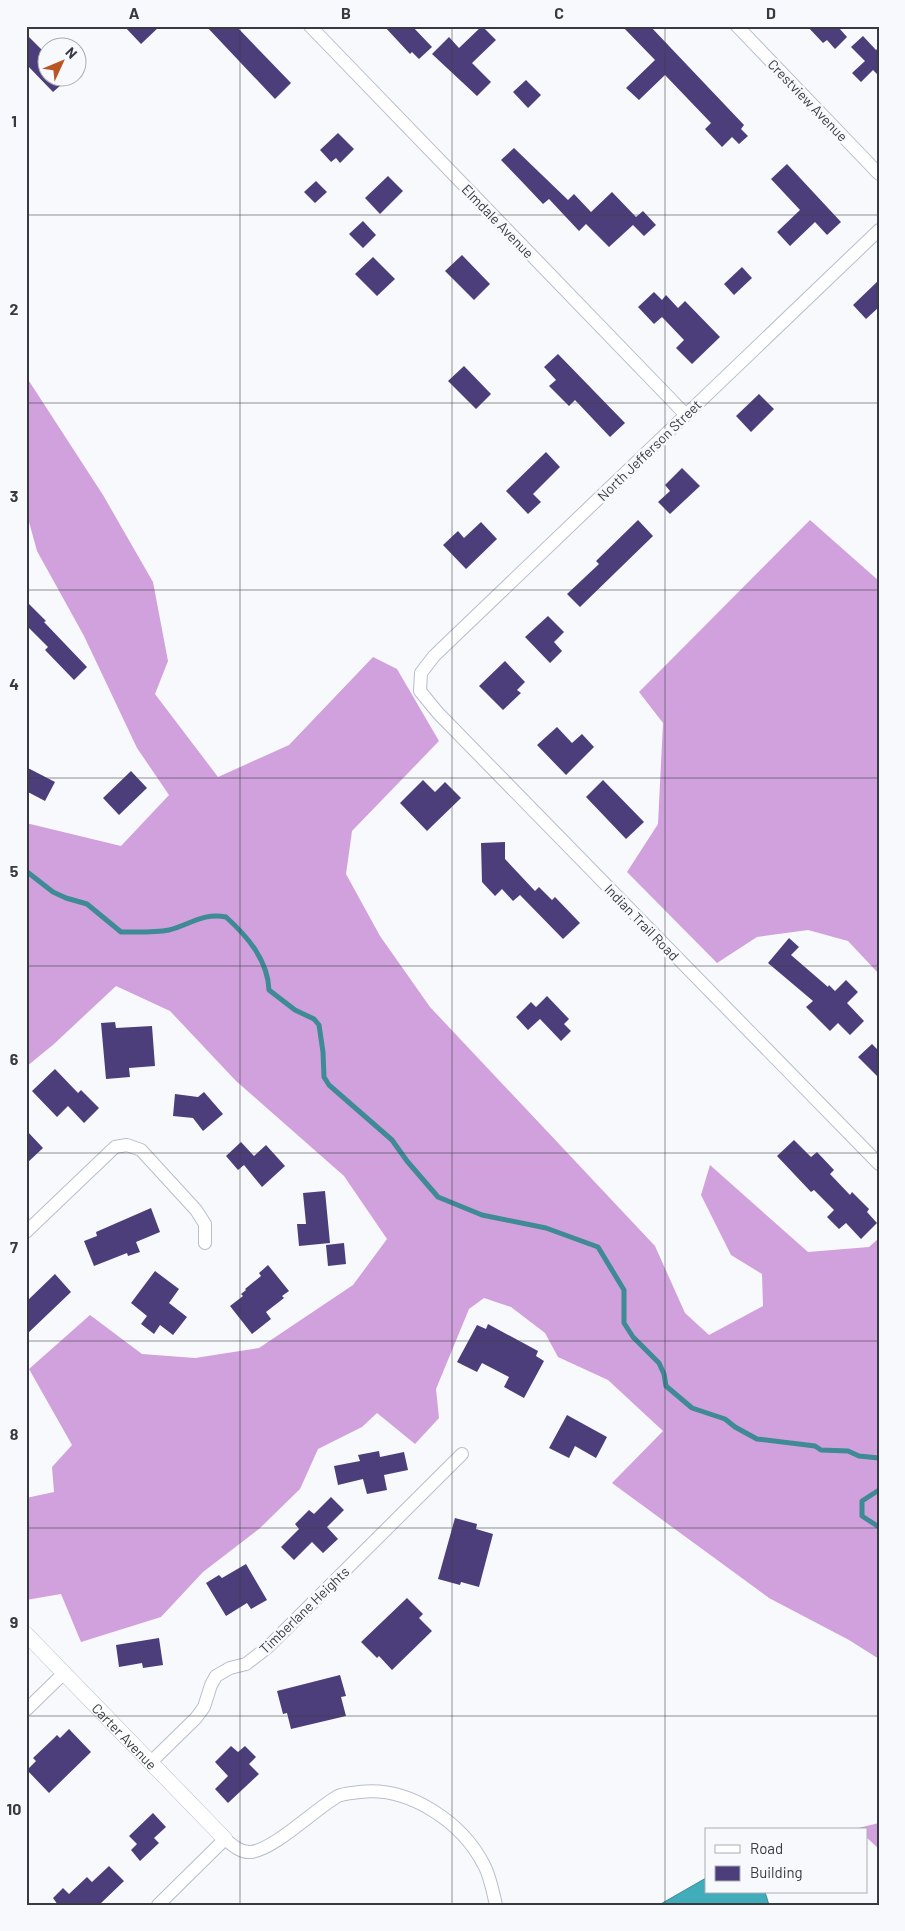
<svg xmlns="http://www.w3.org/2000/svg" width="905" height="1931" viewBox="0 0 905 1931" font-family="Barlow,sans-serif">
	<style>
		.forest { fill: #d1a1dd }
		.water { fill: #41adba; stroke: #3e8a95 }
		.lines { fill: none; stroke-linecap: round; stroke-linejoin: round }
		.stream { stroke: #3e8a95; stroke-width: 5 }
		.building { fill: #4c3e7a }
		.minor-casing { stroke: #b7becc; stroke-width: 14 }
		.tertiary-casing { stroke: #b7becc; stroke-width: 16 }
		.minor { stroke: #fff; stroke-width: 12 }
		.tertiary { stroke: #fff; stroke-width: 15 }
		.grid { fill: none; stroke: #373a40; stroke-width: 1; stroke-opacity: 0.55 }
		.labels { text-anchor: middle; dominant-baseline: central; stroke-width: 5; stroke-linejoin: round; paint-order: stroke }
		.street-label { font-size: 14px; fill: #373a40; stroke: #f8f9fc }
		.neatline { fill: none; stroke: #373a40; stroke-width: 2 }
		.grid-label { font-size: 16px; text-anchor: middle; font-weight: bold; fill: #373a40 }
	</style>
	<rect width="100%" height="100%" fill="#f8f9fc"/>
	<path class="forest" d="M 26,380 L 29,381 L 103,495 L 153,582 L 168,661 L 155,694 L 218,777 L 289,745 L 373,657 L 397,669 L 439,741 L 352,831 L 346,874 L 380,936 L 430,1007 L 655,1246 L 685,1313 L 709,1335 L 763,1306 L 762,1274 L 731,1255 L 701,1195 L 710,1165 L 808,1252 L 869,1247 L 879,1238 L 879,1659 L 849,1640 L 769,1598 L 612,1483 L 663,1431 L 608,1380 L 558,1357 L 545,1333 L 511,1307 L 484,1298 L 469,1309 L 436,1389 L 439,1418 L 415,1444 L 377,1413 L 362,1427 L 318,1449 L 300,1489 L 259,1529 L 203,1572 L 161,1617 L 81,1642 L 61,1594 L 26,1600 L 26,1498 L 54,1492 L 52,1467 L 72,1445 L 29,1369 L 90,1315 L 142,1354 L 195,1358 L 259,1348 L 353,1285 L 387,1239 L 344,1176 L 236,1081 L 170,1011 L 116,986 L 54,1044 L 26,1067 L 26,823 L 121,846 L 169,795 L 137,748 L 84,636 L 37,551 L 26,511 Z
		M 810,520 L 879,581 L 879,974 L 848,941 L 808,930 L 757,937 L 717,963 L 627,872 L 658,824 L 663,723 L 639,692 Z
		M 879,1823 L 879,1849 L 866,1837 L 866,1830 L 858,1828 Z"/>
	<path class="water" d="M 706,1878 L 706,1892 L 765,1892 L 769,1905 L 659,1905 Z"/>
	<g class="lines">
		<path class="stream" d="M 26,871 L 53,892 L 66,898 L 87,904 L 121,932 C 136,932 153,933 169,930 C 189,925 204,912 226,917 C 247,936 268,960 269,990 L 295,1010 L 314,1019 L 319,1025 L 323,1052 L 324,1077 L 329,1085 L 392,1140 L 407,1161 L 438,1197 L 482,1215 L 546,1228 L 598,1247 L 624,1290 L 624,1323 L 633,1337 L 659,1363 L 664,1374 L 666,1386 L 692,1408 L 725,1419 L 735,1427 L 757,1439 L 815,1446 L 821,1450 L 848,1451 L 859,1456 L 879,1458
			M 879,1490 L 862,1501 L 862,1516 L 879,1527"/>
	</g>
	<path class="building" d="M 124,26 L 160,26 L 141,44 Z
		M 206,26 L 236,26 L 291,83 L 275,99 Z
		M 384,26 L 412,26 L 432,47 L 419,59 L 412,52 L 410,54 Z
		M 482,26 L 496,40 L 472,63 L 491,82 L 477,96 L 432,54 L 449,37 L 459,48 Z
		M 622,26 L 650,26 L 744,125 L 741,129 L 748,136 L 739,144 L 732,137 L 722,147 L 705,129 L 711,123 L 665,75 L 639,100 L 626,88 L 655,60 Z
		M 807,26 L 841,26 L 839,28 L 847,37 L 835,49 L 827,40 L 823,43 Z
		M 26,34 L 48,56 L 48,78 L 69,78 L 53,92 L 26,64 Z
		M 863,36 L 876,50 L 879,47 L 879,76 L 873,70 L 861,82 L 852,73 L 865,61 L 851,47 Z
		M 526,80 L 541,95 L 528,108 L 513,92 Z
		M 338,133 L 354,149 L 340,163 L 336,158 L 331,162 L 320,150 Z
		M 514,148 L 568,200 L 574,194 L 591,212 L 612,192 L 636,217 L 643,211 L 656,225 L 644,236 L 633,225 L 609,247 L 586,224 L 579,231 L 549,199 L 543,204 L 526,186 L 501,160 Z
		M 787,164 L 841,222 L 827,235 L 815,222 L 790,246 L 777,232 L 800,210 L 771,179 Z
		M 388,176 L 403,191 L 380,214 L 365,198 Z
		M 316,181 L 327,192 L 315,203 L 304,192 Z
		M 363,221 L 376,235 L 363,248 L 349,234 Z
		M 462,255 L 490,284 L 474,300 L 445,271 Z
		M 373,257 L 395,279 L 377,296 L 355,274 Z
		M 742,267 L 752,278 L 734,295 L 724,284 Z
		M 879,280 L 879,307 L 866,319 L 853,305 Z
		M 654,292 L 662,300 L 666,295 L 678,308 L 685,301 L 720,337 L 692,364 L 676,348 L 684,340 L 662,317 L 654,324 L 638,307 Z
		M 558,354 L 625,423 L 610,437 L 575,400 L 569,406 L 549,386 L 556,380 L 544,367 Z
		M 464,366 L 491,394 L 476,409 L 448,381 Z
		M 759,394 L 774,409 L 751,432 L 736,416 Z
		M 546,452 L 560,467 L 533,494 L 541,502 L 528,514 L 506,491 Z
		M 682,468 L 700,486 L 670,514 L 658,502 L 670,491 L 665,485 Z
		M 638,520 L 653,536 L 580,607 L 567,594 L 599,564 L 596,561 Z
		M 481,522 L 497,539 L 466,569 L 443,545 L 458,531 L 464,538 Z
		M 26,601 L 46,621 L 44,622 L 87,667 L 74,680 L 45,650 L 48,647 L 26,625 Z
		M 548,616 L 564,632 L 554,642 L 562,651 L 550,663 L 525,637 Z
		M 505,661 L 525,682 L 517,690 L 521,693 L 503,710 L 479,686 Z
		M 557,727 L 572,743 L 582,734 L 594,747 L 566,775 L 537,745 Z
		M 26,767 L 55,782 L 45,801 L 26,791 Z
		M 131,771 L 147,788 L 119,815 L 103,798 Z
		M 423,780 L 435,792 L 445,782 L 461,798 L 427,831 L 400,803 Z
		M 603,780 L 644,822 L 626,839 L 586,797 Z
		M 505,842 L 505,859 L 535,891 L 539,887 L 552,900 L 555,897 L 580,923 L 563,939 L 520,895 L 513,901 L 502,889 L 495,896 L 482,882 L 481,843 Z
		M 789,938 L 799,947 L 791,955 L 828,987 L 829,985 L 835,991 L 846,980 L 858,992 L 847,1003 L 864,1021 L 850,1035 L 838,1023 L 830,1031 L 806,1007 L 813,1001 L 768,963 Z
		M 547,996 L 569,1019 L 564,1024 L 571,1031 L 561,1041 L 540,1019 L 528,1030 L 516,1017 L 531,1002 L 536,1007 Z
		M 115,1022 L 116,1028 L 152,1026 L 155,1066 L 129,1068 L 130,1077 L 106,1079 L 101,1023 Z
		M 872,1044 L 879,1051 L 879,1078 L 858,1057 Z
		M 55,1069 L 78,1093 L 81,1090 L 99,1108 L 84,1123 L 68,1106 L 57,1117 L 32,1091 Z
		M 204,1092 L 223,1114 L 203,1131 L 193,1118 L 173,1116 L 175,1094 L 198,1097 Z
		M 26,1130 L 43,1148 L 26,1164 Z
		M 794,1140 L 811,1157 L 817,1152 L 834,1170 L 830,1174 L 850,1195 L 852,1192 L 869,1209 L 867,1212 L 877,1223 L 861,1239 L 846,1223 L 839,1229 L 827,1217 L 834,1210 L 814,1190 L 811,1192 L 777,1156 Z
		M 241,1142 L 254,1156 L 266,1145 L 285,1166 L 262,1187 L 244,1165 L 238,1170 L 226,1156 Z
		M 325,1191 L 330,1243 L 299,1246 L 297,1224 L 306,1224 L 303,1193 Z
		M 151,1208 L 160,1232 L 136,1242 L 140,1252 L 128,1256 L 127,1253 L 94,1266 L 84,1241 L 97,1236 L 96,1232 Z
		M 344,1243 L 346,1264 L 328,1266 L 326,1245 Z
		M 268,1265 L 289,1291 L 282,1296 L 284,1298 L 266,1312 L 271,1319 L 252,1334 L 230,1306 L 243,1296 L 241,1294 L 246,1290 L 245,1289 L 261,1276 L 259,1273 Z
		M 155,1271 L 179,1289 L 169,1303 L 187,1317 L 173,1335 L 160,1325 L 154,1334 L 141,1324 L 147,1316 L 131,1303 Z
		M 55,1274 L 71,1292 L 26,1335 L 26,1302 Z
		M 488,1324 L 538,1351 L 536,1356 L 544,1361 L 524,1398 L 504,1387 L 509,1377 L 482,1363 L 477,1372 L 457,1362 L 477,1325 L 486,1329 Z
		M 567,1415 L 607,1437 L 596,1458 L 575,1446 L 569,1458 L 549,1448 Z
		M 379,1451 L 380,1457 L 404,1452 L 408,1470 L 384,1475 L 387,1490 L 367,1494 L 363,1479 L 338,1485 L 334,1466 L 360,1461 L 358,1455 Z
		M 331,1497 L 344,1510 L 327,1527 L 338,1539 L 323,1553 L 312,1542 L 294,1560 L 281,1547 L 299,1529 L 295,1524 L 309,1510 L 314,1514 Z
		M 455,1518 L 477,1524 L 476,1529 L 493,1534 L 479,1587 L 461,1582 L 460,1585 L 438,1579 Z
		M 246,1564 L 267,1600 L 251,1609 L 247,1603 L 226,1616 L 206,1583 L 219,1575 L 222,1578 Z
		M 407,1598 L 423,1614 L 419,1618 L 432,1631 L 392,1670 L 379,1656 L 377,1658 L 361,1642 Z
		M 159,1638 L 163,1665 L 143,1668 L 142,1663 L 119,1667 L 116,1645 Z
		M 340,1675 L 346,1696 L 341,1697 L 346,1716 L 291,1729 L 287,1713 L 283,1714 L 277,1691 Z
		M 69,1729 L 91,1752 L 49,1793 L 27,1770 L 36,1761 L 33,1758 L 52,1740 L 57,1735 L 60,1738 Z
		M 231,1746 L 238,1752 L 245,1746 L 256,1757 L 249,1764 L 259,1774 L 228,1803 L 215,1789 L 228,1776 L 215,1762 Z
		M 153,1813 L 166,1827 L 154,1838 L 159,1843 L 140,1861 L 131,1850 L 137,1844 L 129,1836 Z
		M 109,1866 L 124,1881 L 99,1905 L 58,1905 L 53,1898 L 63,1888 L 69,1894 L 87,1877 L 92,1882 Z"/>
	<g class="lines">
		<g class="minor-casing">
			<path id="minor" d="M 310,26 L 686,415
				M 737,26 L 879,174
				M 879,230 L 434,656 L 421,673 L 420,691 L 438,713 L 879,1164
				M 26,1232 L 115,1147 L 127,1145 L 141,1150 L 196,1210 L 205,1224 L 205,1243
				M 26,1710 L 64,1673
				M 151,1762 L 196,1718 L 204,1707 L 211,1685 L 216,1676 L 230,1668 L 246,1664 L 268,1647 L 462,1454
				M 158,1905 L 225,1839 C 232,1845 241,1853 251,1852 C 275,1849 315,1809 338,1796 C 344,1793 353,1793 360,1792 C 409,1786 462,1822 484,1865 C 490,1876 493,1892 496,1905"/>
		</g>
		<g class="tertiary-casing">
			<g id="tertiary">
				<path id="s1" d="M 26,1634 L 225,1839"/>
			</g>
		</g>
		<use href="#minor" class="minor"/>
		<use href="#tertiary" class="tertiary"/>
	</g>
	<path class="grid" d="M 240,26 L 240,1905M 452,26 L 452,1905M 665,26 L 665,1905M 26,215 L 879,215M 26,403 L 879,403M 26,590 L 879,590M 26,778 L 879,778M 26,966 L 879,966M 26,1153 L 879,1153M 26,1341 L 879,1341M 26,1528 L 879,1528M 26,1716 L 879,1716"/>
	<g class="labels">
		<g class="street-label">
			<text transform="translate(808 100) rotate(46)">Crestview Avenue</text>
			<text transform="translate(498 221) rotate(46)">Elmdale Avenue</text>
			<text transform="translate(649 450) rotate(-44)">North Jefferson Street</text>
			<text transform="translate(642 922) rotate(46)">Indian Trail Road</text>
			<text transform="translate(304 1610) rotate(-44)">Timberlane Heights</text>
			<text stroke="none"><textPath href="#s1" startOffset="142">Carter Avenue</textPath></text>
		</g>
	</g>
	<rect width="905" height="1931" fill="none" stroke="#f8f9fc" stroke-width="55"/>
	<rect x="705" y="1828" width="162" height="65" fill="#f8f9fc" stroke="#abadb1"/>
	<rect x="715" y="1845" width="25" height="8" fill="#ffffff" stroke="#abadb1"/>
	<text x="750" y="1854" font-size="15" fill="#373a40">Road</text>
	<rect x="715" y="1866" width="25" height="15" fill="#4c3e7a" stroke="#abadb1"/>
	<text x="750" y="1878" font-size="15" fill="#373a40">Building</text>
	<g transform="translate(62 62) rotate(46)"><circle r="24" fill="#f8f9fc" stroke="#abadb1"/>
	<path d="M0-4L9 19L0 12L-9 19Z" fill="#b95522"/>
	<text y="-8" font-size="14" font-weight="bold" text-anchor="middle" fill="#373a40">N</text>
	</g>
	<rect x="28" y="28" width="850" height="1876" class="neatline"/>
	<g class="grid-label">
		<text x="134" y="19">A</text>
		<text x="346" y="19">B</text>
		<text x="559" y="19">C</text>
		<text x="771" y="19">D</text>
		<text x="14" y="127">1</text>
		<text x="14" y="315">2</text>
		<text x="14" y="502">3</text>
		<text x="14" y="690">4</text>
		<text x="14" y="877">5</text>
		<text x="14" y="1065">6</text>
		<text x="14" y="1253">7</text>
		<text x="14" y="1440">8</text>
		<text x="14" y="1628">9</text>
		<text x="14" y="1815">10</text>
	</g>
</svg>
